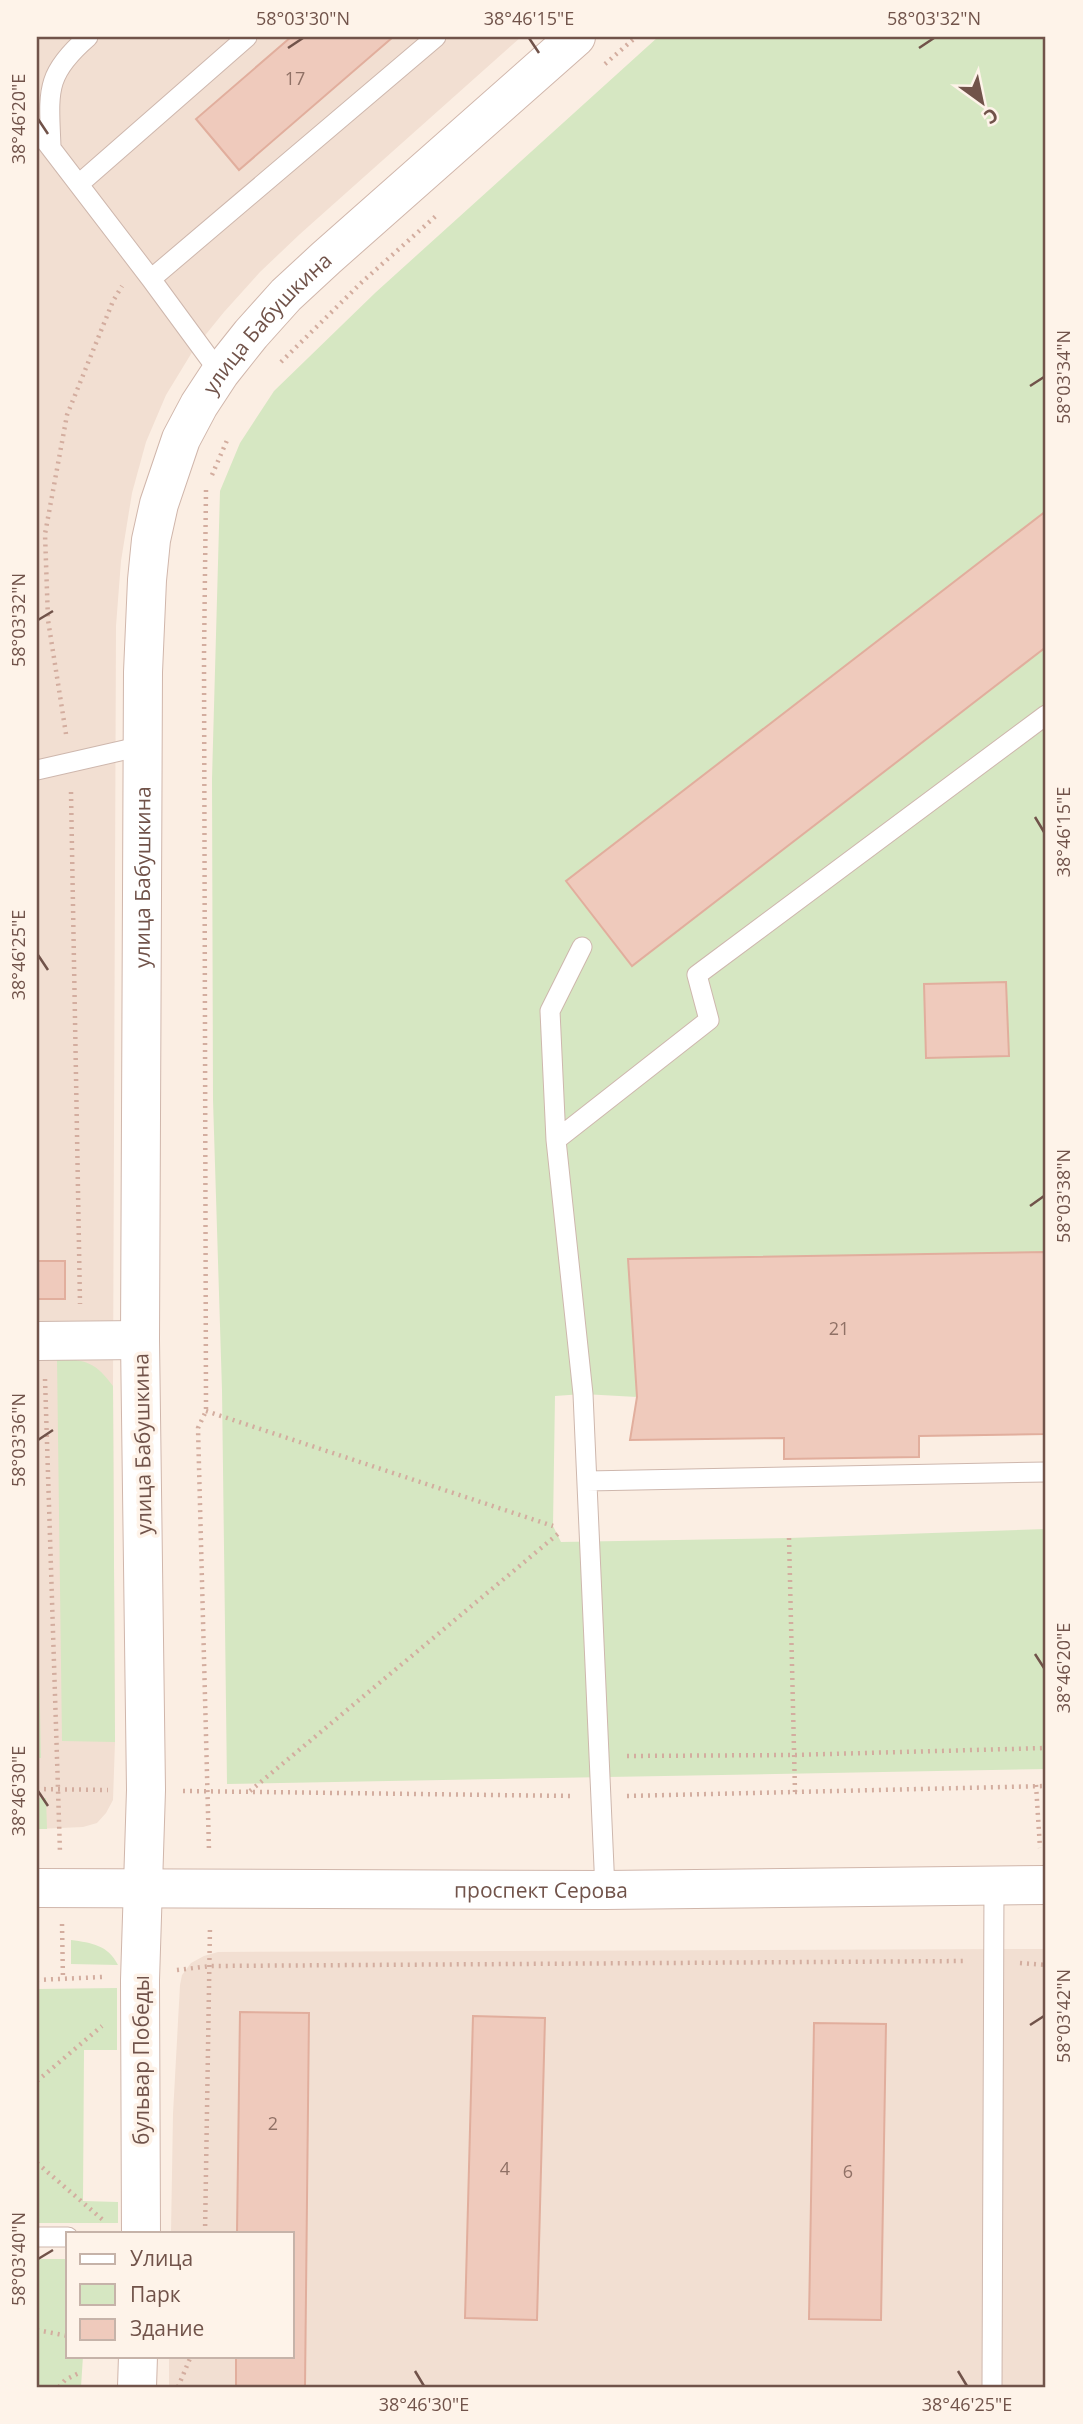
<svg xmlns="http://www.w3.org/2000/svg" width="1083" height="2424" viewBox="0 0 1083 2424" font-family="'Open Sans',sans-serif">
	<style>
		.residential { fill: #f2dfd2 }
		.green { fill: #d6e7c2 }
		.building { fill: #efcabc; stroke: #e1ae9d; stroke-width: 2 }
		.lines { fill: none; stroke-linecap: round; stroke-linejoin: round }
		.lane-casing { stroke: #ceb7ad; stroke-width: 21 }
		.street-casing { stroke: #ceb7ad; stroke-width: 40 }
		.secondary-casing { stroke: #d0b6ab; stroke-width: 40 }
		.path { stroke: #d3ad9f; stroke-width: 4.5; stroke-dasharray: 2 5; stroke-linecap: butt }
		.lane { stroke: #fff; stroke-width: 19 }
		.street { stroke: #fff; stroke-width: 38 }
		.secondary { stroke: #fff; stroke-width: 38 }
		.ticks { fill: none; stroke: #71534a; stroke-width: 2.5 }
		.labels { text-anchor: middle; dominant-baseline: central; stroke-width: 7; stroke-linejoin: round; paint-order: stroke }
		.number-label { font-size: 18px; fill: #907166 }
		.street-label { font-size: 21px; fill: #71534a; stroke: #fef3e9 }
		.neatline { fill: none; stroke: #71534a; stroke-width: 2.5 }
		.ticks-label { font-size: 18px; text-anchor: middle; fill: #71534a }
	</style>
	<rect width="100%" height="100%" fill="#fbeee3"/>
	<path class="residential" d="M 37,37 L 521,37 L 300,234 L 260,272 L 224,312 L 194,349 L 166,395 L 146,442 L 132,493 L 121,561 L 116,626 L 113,1386 L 115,1742 L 113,1800 L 106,1813 L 97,1823 L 83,1827 L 37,1829 Z
		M 1046,1949 L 1046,2387 L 169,2387 L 169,2356 L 292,2356 L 292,2233 L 171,2233 L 173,2114 L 180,1985 L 182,1975 L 191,1963 L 204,1956 L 218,1952 Z"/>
	<path class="green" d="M 658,37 L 1046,37 L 1046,1434 L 919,1436 L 919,1457 L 784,1459 L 783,1438 L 630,1440 L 637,1397 L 583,1394 L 555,1396 L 553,1526 L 561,1542 L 789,1538 L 1046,1529 L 1046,1769 L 227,1784 L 222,1390 L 213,1100 L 212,779 L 220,491 L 240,443 L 274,391 L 375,293 Z
		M 57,1359 C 86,1359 96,1363 113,1386 L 115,1742 L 62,1741 Z
		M 37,1563 L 41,1758 L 37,1758 Z
		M 37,1798 L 46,1798 L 47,1829 L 37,1829 Z
		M 71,1940 C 92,1943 108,1945 118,1965 L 71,1964 Z
		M 117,1988 L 117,2050 L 84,2050 L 83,2201 L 118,2202 L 118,2223 L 37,2223 L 37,1989 Z
		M 37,2259 L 68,2259 L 68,2356 L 83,2356 L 81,2387 L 37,2387 Z"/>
	<path class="building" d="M 291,37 L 393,37 L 239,170 L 196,119 Z
		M 1046,511 L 1046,647 L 632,966 L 566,881 Z
		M 1006,982 L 1009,1056 L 926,1058 L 924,984 Z
		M 1046,1252 L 1046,1434 L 919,1436 L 919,1457 L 784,1459 L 784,1438 L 630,1440 L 637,1397 L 628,1259 Z
		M 37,1261 L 65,1261 L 65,1299 L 37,1299 Z
		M 240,2012 L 309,2013 L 305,2387 L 236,2387 L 236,2356 L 292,2356 L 292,2233 L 237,2233 Z
		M 473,2016 L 545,2018 L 537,2320 L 465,2318 Z
		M 814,2023 L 886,2024 L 881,2320 L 809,2319 Z
		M 1046,2056 L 1046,2387 L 1044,2387 Z"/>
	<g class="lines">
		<g class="lane-casing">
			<path id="lane" d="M 37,130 L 151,279 L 220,373
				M 51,147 C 49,92 44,75 88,37
				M 79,184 L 247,37
				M 151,279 L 436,37
				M 37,770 L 142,746
				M 582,947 L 550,1011 L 556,1140 L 583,1394 L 605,1890
				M 556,1140 L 709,1020 L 697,975 L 1046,715
				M 587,1481 L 1046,1472
				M 37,2237 L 68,2237
				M 992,2387 L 994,1886"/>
		</g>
		<g class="street-casing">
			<path id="street" d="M 37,1341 L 140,1340"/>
		</g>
		<g class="secondary-casing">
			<g id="secondary">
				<path id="s1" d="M 37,1888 L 605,1890 L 1046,1885"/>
				<path id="s2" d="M 141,2233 L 140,1980 L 146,1790 L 140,1340 L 143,672 L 147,580 L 151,540 L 159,504 L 181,439 L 199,405 L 220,373 L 251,334 L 286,295 L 326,258 L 576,37"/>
				<path d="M 137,2387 L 138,2356"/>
			</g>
		</g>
		<path class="path" d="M 605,64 L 636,37
			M 281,362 L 362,282 L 437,215
			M 212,475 L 228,438
			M 206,490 L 204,656 L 206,1411 L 198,1428 L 209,1851
			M 66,734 L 48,620 L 45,534 L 67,415 L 113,301 L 122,286
			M 71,792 L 80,1304
			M 45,1379 L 60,1853
			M 206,1411 L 553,1526
			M 789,1538 L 795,1792
			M 627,1756 L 793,1755 L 1046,1748
			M 1036,1785 L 1040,1848
			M 37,1789 L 108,1790
			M 183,1791 L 573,1796
			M 250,1791 L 559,1533
			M 627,1796 L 1046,1786
			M 62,1924 L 63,1980
			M 1020,1963 L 1046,1965
			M 177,1970 L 211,1966 L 966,1961
			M 37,1980 L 102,1977
			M 37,2081 L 102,2026
			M 37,2163 L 103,2220
			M 205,2233 L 210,1926
			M 37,2330 L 68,2336
			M 59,2387 L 65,2380 L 81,2372
			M 178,2387 L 191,2356"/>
		<use href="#lane" class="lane"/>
		<use href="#street" class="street"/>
		<use href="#secondary" class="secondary"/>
	</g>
	<path class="ticks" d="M 529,38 L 539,53M 288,48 L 303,38M 919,48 L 934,38M 38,119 L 48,134M 1030,386 L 1044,377M 38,620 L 53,611M 1035,817 L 1044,832M 38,955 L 48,970M 1030,1206 L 1044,1196M 38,1440 L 53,1430M 1035,1654 L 1044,1668M 38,1791 L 48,1806M 1030,2025 L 1044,2016M 38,2259 L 53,2250M 415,2371 L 424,2386M 958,2371 L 967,2386"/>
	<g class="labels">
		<g class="number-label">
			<text x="295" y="78">17</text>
			<text x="839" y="1328">21</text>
			<text x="273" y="2123">2</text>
			<text x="505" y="2168">4</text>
			<text x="848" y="2171">6</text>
		</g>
		<g class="street-label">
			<text stroke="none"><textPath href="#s2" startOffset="1944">улица Бабушкина</textPath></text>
			<text stroke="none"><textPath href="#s2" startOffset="1356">улица Бабушкина</textPath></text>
			<text transform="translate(142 1444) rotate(-91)">улица Бабушкина</text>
			<text stroke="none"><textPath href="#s1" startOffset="504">проспект Серова</textPath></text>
			<text transform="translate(141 2060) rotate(-90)">бульвар Победы</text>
		</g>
	</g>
	<rect width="1083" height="2424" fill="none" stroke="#fef3e9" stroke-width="77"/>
	<rect x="66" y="2232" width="228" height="126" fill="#fef3e9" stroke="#c6b3a9" stroke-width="2"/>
	<rect x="80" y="2254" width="35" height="10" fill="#ffffff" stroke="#c6b3a9" stroke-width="2"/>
	<text x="130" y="2266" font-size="21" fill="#71534a">Улица</text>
	<rect x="80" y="2284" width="35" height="21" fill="#d6e7c2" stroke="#c6b3a9" stroke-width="2"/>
	<text x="130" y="2302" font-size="21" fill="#71534a">Парк</text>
	<rect x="80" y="2319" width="35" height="21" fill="#efcabc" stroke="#c6b3a9" stroke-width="2"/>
	<text x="130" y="2336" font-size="21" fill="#71534a">Здание</text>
	<g transform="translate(982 102) rotate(147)" stroke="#fef3e9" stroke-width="5" paint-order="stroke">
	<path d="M0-5L12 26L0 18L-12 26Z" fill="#71534a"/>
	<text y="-10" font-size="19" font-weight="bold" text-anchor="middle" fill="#71534a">С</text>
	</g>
	<rect x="38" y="38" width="1006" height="2348" class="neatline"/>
	<g class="ticks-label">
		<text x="303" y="25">58°03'30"N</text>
		<text x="529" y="25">38°46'15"E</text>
		<text x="934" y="25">58°03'32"N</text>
		<text transform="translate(19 119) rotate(-90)" y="6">38°46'20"E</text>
		<text transform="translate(1064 377) rotate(-90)" y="6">58°03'34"N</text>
		<text transform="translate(19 620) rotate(-90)" y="6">58°03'32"N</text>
		<text transform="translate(1064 832) rotate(-90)" y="6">38°46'15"E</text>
		<text transform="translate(19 955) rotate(-90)" y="6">38°46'25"E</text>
		<text transform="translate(1064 1196) rotate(-90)" y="6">58°03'38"N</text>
		<text transform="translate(19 1440) rotate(-90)" y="6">58°03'36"N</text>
		<text transform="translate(1064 1668) rotate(-90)" y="6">38°46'20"E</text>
		<text transform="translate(19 1791) rotate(-90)" y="6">38°46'30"E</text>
		<text transform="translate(1064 2016) rotate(-90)" y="6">58°03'42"N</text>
		<text transform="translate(19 2259) rotate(-90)" y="6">58°03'40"N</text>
		<text x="424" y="2411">38°46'30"E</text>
		<text x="967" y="2411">38°46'25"E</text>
	</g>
</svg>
